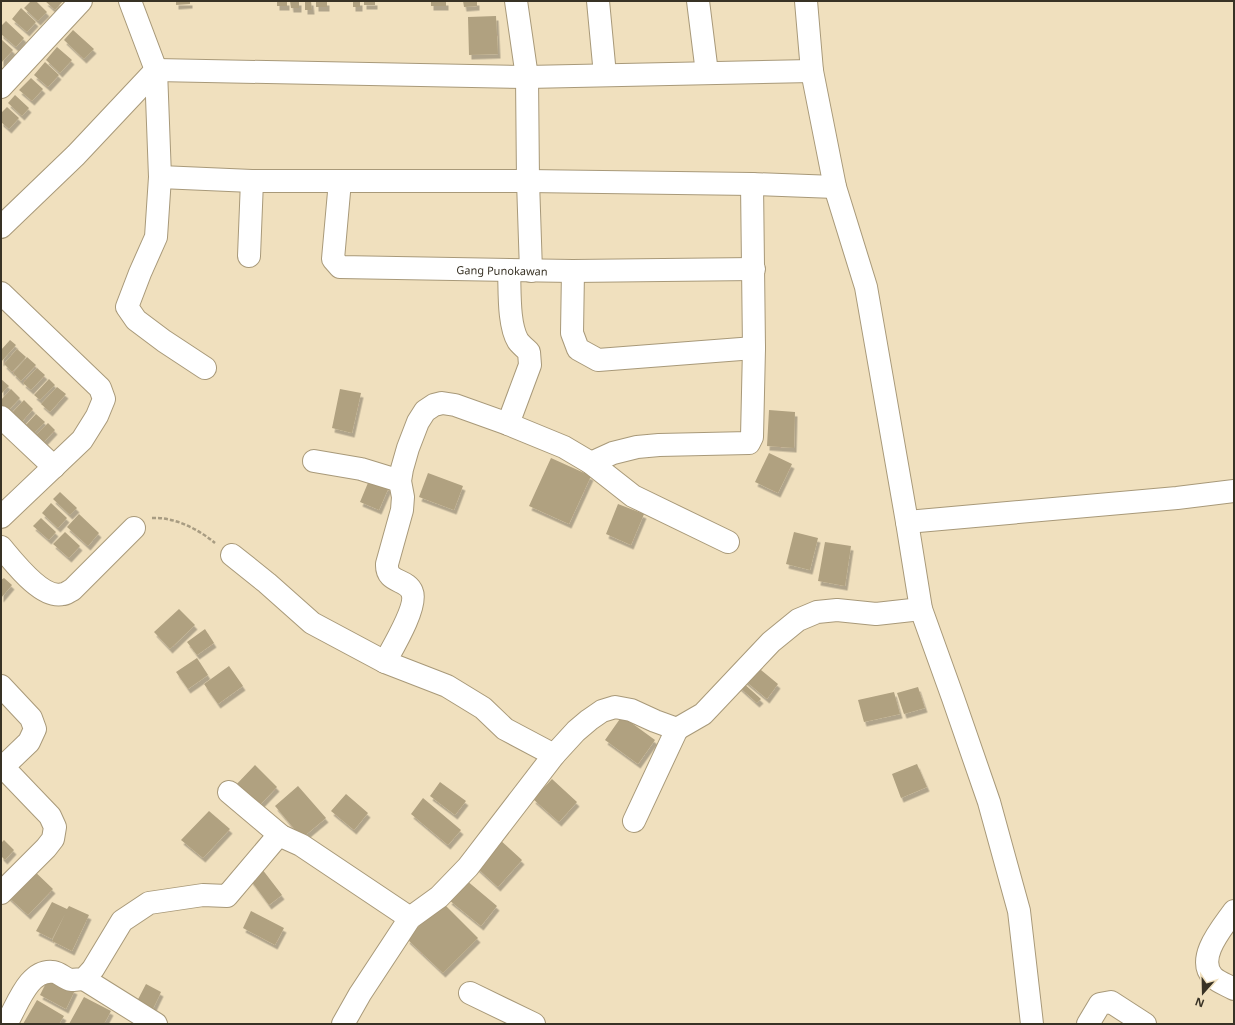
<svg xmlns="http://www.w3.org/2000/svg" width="1235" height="1025" viewBox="0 0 1235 1025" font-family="'Noto Sans',sans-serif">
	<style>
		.building { fill: #b0a180; filter: url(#shadow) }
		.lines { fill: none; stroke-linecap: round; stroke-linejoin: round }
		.minor-casing { stroke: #a89979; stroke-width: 24 }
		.path { stroke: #a89c82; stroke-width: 2.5; stroke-dasharray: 4 2; stroke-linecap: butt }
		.minor { stroke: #fff; stroke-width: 22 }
		.labels { text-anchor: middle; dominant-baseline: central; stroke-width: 3; stroke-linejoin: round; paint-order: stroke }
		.street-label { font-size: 11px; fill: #383225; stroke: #f0e0be }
	</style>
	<defs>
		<filter id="shadow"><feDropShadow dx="2.5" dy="4.5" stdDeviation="0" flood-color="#0004"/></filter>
	</defs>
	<rect width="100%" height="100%" fill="#f0e0be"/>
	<path class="building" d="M 31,1 L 36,1 L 47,12 L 38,21 L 24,8 Z
		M 45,1 L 63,1 L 55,10 Z
		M 176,1 L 190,1 L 190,4 L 176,5 Z
		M 277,1 L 287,1 L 287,6 L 277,6 Z
		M 290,1 L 299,1 L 299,8 L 291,8 Z
		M 305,1 L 311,1 L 312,10 L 305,10 Z
		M 316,1 L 327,1 L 327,7 L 316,7 Z
		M 353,1 L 360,1 L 360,7 L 353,7 Z
		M 364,1 L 375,1 L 375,5 L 364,5 Z
		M 431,1 L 446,1 L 446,6 L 431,6 Z
		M 463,1 L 477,1 L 477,6 L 464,7 Z
		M 21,8 L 36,22 L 27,32 L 12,19 Z
		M 496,16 L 498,54 L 469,55 L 468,17 Z
		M 6,21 L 24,38 L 16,47 L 1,34 L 1,26 Z
		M 73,30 L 94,49 L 84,59 L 64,40 Z
		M 1,39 L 13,50 L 1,63 Z
		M 57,47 L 72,60 L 60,73 L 46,60 Z
		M 45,62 L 59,75 L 48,87 L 34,75 Z
		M 31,78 L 43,89 L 32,101 L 19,90 Z
		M 15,95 L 29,108 L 22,116 L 8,103 Z
		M 7,107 L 19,118 L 9,129 L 1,122 L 1,113 Z
		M 10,340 L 16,345 L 1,362 L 1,350 Z
		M 17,349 L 26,357 L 12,372 L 4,364 Z
		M 27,357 L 36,365 L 21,381 L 13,373 Z
		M 37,368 L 45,375 L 31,390 L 23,383 Z
		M 1,379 L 9,386 L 1,394 Z
		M 49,379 L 55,385 L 40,400 L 34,395 Z
		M 57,387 L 66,394 L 50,412 L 41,404 Z
		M 11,389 L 20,398 L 4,415 L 1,412 L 1,400 Z
		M 340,389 L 361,393 L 352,433 L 332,428 Z
		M 24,400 L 33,409 L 19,425 L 9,416 Z
		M 769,410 L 795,412 L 794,448 L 767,446 Z
		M 36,414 L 45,422 L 31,436 L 23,428 Z
		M 48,423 L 55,430 L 41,445 L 33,438 Z
		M 769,453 L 792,464 L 778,493 L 755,482 Z
		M 551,458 L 591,476 L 569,524 L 529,506 Z
		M 428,473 L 463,486 L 454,510 L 419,497 Z
		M 370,478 L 389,487 L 379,510 L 360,502 Z
		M 60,492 L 77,508 L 70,515 L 53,499 Z
		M 51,503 L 67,518 L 58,528 L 42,513 Z
		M 618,504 L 644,514 L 631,545 L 606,534 Z
		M 79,514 L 99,533 L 88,546 L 67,527 Z
		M 41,518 L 56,532 L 49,540 L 33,526 Z
		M 65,532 L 80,546 L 69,558 L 53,544 Z
		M 794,532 L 818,538 L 810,570 L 786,564 Z
		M 825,542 L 851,546 L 845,586 L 818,581 Z
		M 4,578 L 12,585 L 1,598 L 1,580 Z
		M 179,609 L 195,625 L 170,649 L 154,632 Z
		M 205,629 L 214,643 L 197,655 L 187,642 Z
		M 197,658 L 208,675 L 188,689 L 176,672 Z
		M 755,665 L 778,684 L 767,699 L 743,679 Z
		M 229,666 L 243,686 L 218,704 L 204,684 Z
		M 741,681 L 761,699 L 757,703 L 737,685 Z
		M 918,687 L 925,708 L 904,714 L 897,693 Z
		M 894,692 L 900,714 L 864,722 L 858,700 Z
		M 622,716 L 655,740 L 638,764 L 605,740 Z
		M 917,764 L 927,787 L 901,798 L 892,774 Z
		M 255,765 L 277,787 L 255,810 L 232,789 Z
		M 552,779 L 577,802 L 559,822 L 533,799 Z
		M 440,782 L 466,801 L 455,815 L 430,796 Z
		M 298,786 L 326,818 L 302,838 L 275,806 Z
		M 346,794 L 368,813 L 354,830 L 331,811 Z
		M 423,798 L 461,830 L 448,845 L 411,814 Z
		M 209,811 L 230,829 L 203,858 L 181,840 Z
		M 499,839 L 522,860 L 498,887 L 475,866 Z
		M 4,840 L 14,850 L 5,860 L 1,856 L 1,843 Z
		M 30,867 L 53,889 L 28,915 L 4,893 Z
		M 262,869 L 282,895 L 269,905 L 249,878 Z
		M 466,880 L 497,906 L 481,926 L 449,900 Z
		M 52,902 L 67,909 L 69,906 L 89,915 L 72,951 L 52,941 L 65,914 L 52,939 L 36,931 Z
		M 442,902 L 478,938 L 443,973 L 407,939 Z
		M 251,911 L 284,928 L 275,945 L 243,928 Z
		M 49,977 L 75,990 L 66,1009 L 40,995 Z
		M 146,984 L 161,992 L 150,1015 L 134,1007 Z
		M 84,997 L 111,1011 L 104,1024 L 69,1024 Z
		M 37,1000 L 64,1016 L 59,1024 L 23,1024 Z"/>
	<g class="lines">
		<g class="minor-casing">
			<g id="minor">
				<path d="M 130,1 L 156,70 L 160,177 L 156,237 L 140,273 L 127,307 L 136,320 L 164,341 L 205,368"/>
				<path d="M 516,1 L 527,77 L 528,181 L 531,271"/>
				<path d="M 598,1 L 605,75"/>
				<path d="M 698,1 L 707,73"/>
				<path d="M 806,1 L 812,71 L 835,187 L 866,287 L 907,522 L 921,609 L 953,698 L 989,802 L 1019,911 L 1032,1024"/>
				<path d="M 1,87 L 81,1"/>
				<path d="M 160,177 L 252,181 L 528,181 L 752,184 L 835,187"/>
				<path id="s1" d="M 340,181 L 333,259 L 340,267 L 573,271 L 754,269"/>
				<path d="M 1,227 L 76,155 L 156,70 L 527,77 L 812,71"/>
				<path d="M 249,256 L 252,181"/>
				<path d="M 573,271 L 572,333 L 578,349 L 598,360 L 754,348"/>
				<path d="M 1,293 L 100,388 L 104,399 L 97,416 L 82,440 L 1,517"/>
				<path d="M 1,417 L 54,467"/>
				<path d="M 508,424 L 530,365 L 529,352 C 526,349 521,345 518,341 C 508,324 510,290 509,270"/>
				<path d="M 314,461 L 361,469 L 400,481"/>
				<path d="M 591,463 L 613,453 L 637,447 L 659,445 L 749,443 L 752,437 L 754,348 L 752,184"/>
				<path d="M 907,522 L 1177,498 L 1234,491"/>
				<path d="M 1,547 C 13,561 42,600 63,594 C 66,594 69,591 72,590 L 134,528"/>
				<path d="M 232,555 L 267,583 L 312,623 L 385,662 L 447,686 L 483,708 L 505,729 L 554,755"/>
				<path d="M 385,662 C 392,649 418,606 412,592 C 407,578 386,584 387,564 L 402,510 L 403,497 L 400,481 L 402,469 L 408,448 L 418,422 L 425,411 L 434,405 L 442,403 L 455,405 L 508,424 L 564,447 L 591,463 L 633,496 L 728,542"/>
				<path d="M 1,686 L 31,718 L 35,729 L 29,742 L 3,767 L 50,816 L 55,827 L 53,839 L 46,848 L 1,893"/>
				<path d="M 229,792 L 281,836 L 301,845 L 410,918"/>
				<path d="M 634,821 L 677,729"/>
				<path d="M 1234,911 C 1223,927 1195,958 1213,977 C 1218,982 1227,985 1234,989"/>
				<path d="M 84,979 L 156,1024"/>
				<path d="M 470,993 L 534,1024"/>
				<path d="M 6,1024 C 17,1007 28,968 54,972 C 60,973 65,979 71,980 C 75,980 80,979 84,979 L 93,969 L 122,921 L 149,903 L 203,895 L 227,896 L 277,837 L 281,836"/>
				<path d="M 343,1024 L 360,994 L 410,918 L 439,897 L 468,867 L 554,755 L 576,731 L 589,720 L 602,711 L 615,707 L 631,710 L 655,721 L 677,729 L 703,714 L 771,642 L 798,620 L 817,612 L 837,610 L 876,614 L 921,609"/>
				<path d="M 1088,1024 L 1100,1004 L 1111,1002 L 1145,1024"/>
			</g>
		</g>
		<path class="path" d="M 152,518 C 175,517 198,529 215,543"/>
		<use href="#minor" class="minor"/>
	</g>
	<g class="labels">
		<g class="street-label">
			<text stroke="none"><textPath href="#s1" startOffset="251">Gang Punokawan</textPath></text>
		</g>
	</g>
	<rect width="1235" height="1025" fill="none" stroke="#383225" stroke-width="4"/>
	<g transform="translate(1203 993) rotate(200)" stroke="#f0e0be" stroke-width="3" paint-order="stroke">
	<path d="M0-3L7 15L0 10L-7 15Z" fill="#383225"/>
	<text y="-6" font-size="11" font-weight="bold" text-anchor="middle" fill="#383225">N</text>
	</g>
</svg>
